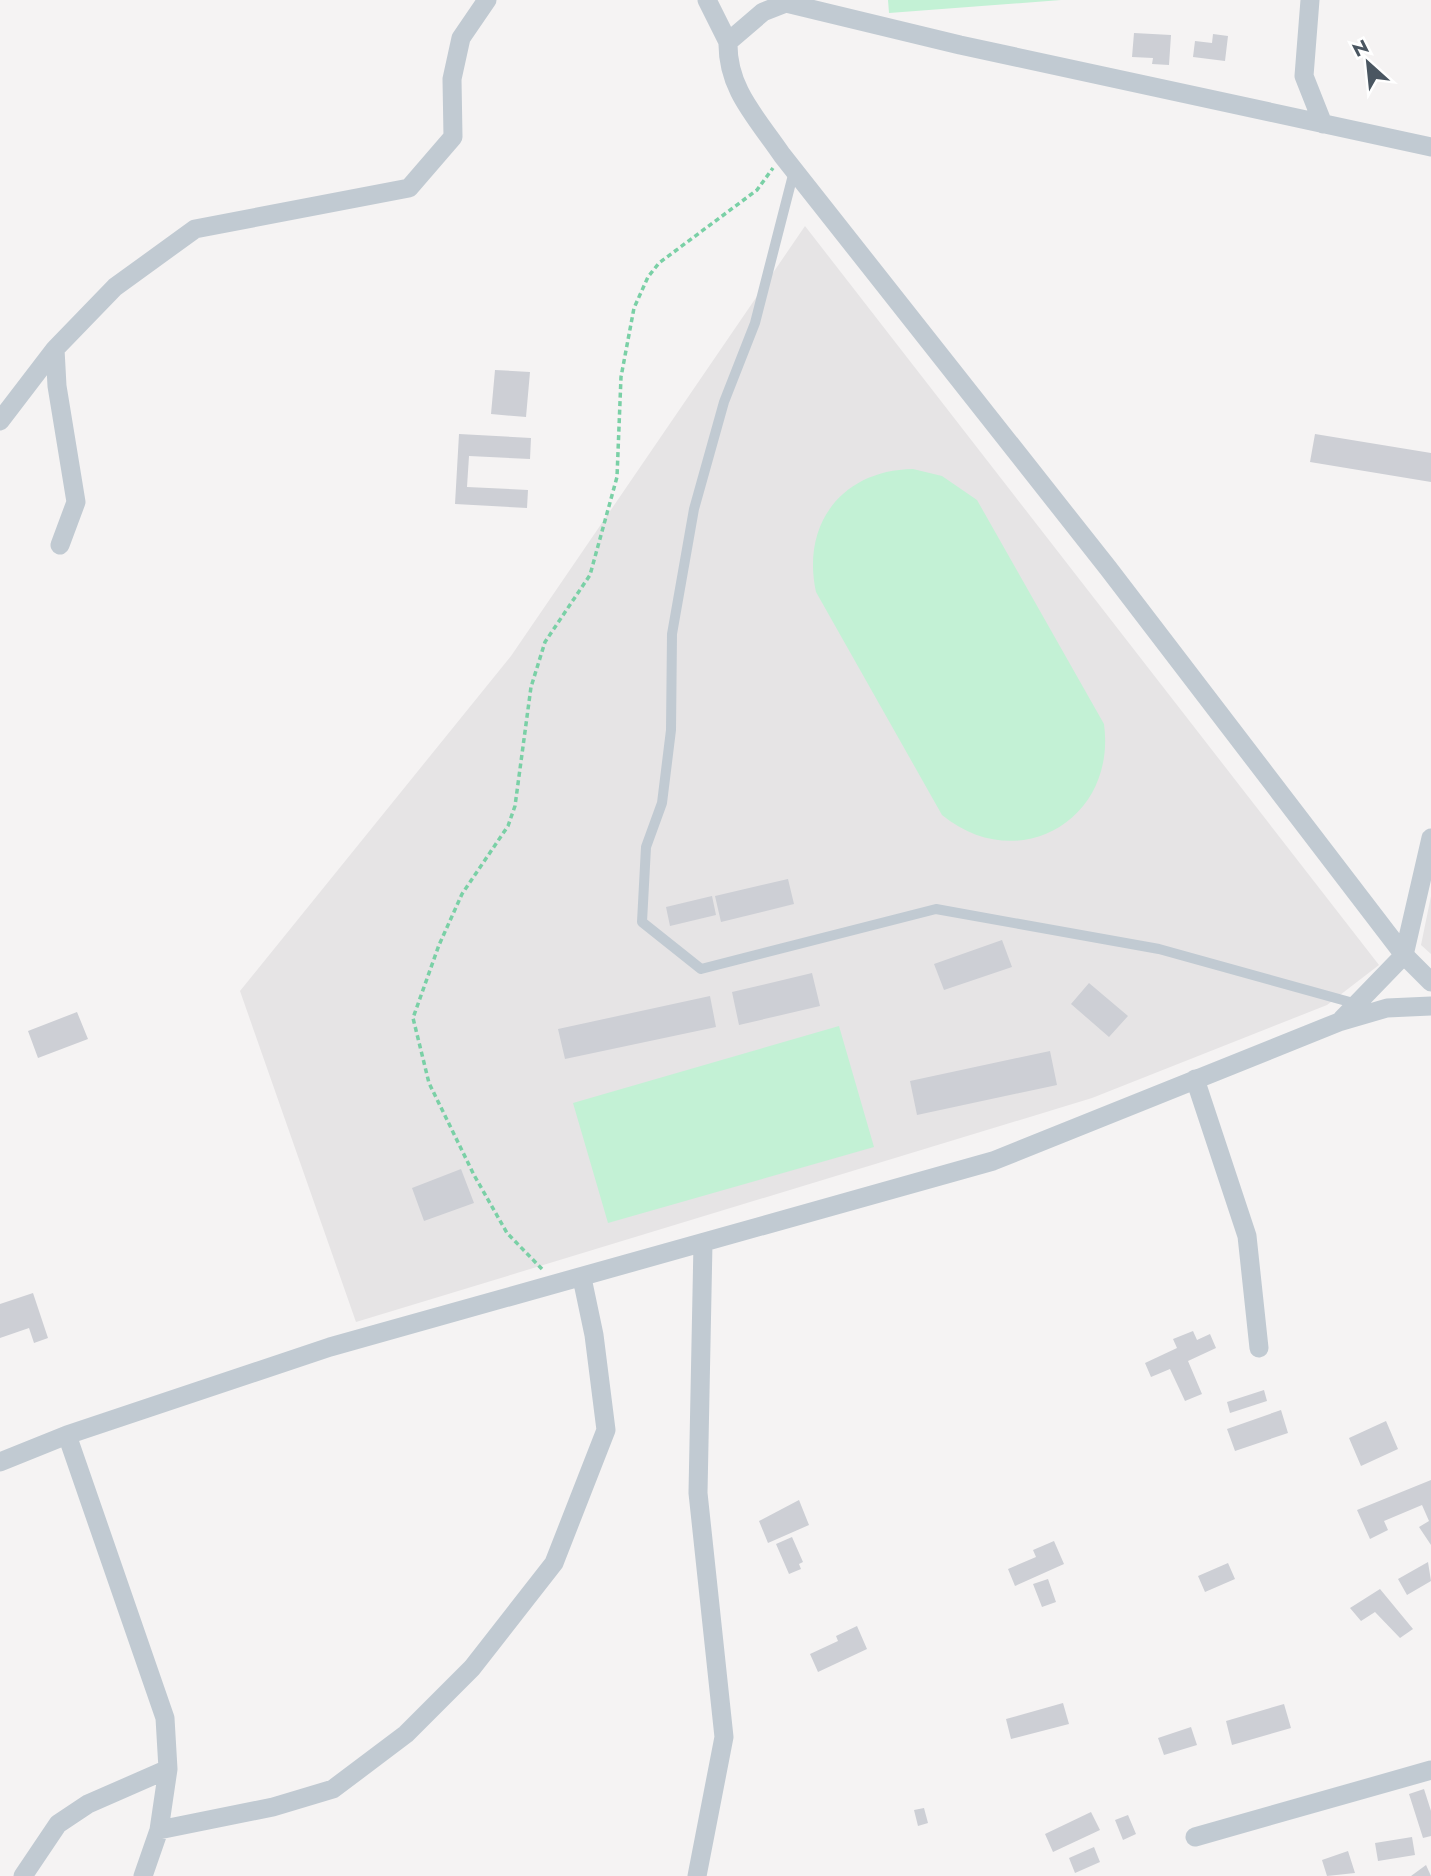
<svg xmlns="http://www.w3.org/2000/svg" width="1431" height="1876" viewBox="0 0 1431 1876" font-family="Jost,sans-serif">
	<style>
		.education { fill: #e6e4e5 }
		.green { fill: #c3f1d5 }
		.building { fill: #cdcfd5 }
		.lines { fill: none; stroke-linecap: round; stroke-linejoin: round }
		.path { stroke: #7ad0a6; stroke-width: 3.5; stroke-dasharray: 5 3.5; stroke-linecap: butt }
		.lane { stroke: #c1cad2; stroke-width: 10 }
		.street { stroke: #c1cad2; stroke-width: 19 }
	</style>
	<rect width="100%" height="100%" fill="#f5f3f3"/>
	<path class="education" d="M 805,226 L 1379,965 L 1327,1005 L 1092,1098 L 356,1322 L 240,991 L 511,656 Z
		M 1431,896 L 1431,954 L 1421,945 Z"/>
	<path class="green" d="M 888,0 L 1061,0 L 889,13 Z
		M 913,469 L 942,476 L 977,500 L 1104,724 C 1117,820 1018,877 942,815 L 816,592 C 801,523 843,470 913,469 Z
		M 839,1026 L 874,1147 L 608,1223 L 573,1103 Z"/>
	<path class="building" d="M 1134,33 L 1171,35 L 1169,65 L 1152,64 L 1153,58 L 1132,57 Z
		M 1213,34 L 1228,36 L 1225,61 L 1193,57 L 1195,41 L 1212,43 Z
		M 495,370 L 530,372 L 526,417 L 491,414 Z
		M 459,434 L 531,438 L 530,459 L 469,456 L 467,487 L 528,490 L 527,508 L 455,504 Z
		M 1315,434 L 1431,453 L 1431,482 L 1310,462 Z
		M 788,879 L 794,904 L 721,922 L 715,896 Z
		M 712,896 L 716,915 L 670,926 L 666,907 Z
		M 1002,940 L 1012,967 L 944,990 L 934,964 Z
		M 812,973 L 820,1006 L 739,1025 L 732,992 Z
		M 1089,983 L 1128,1016 L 1109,1037 L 1071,1004 Z
		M 710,996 L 716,1027 L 565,1059 L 558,1029 Z
		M 77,1012 L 88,1039 L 38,1058 L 28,1031 Z
		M 1050,1051 L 1057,1085 L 917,1115 L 910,1081 Z
		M 461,1169 L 474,1203 L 424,1221 L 412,1188 Z
		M 33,1293 L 48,1338 L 34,1343 L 29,1328 L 0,1338 L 0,1304 Z
		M 1193,1331 L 1197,1340 L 1210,1334 L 1216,1348 L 1188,1361 L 1202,1394 L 1185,1401 L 1170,1369 L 1151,1377 L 1145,1363 L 1177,1348 L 1173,1339 Z
		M 1264,1390 L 1267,1401 L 1230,1413 L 1227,1402 Z
		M 1281,1410 L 1288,1433 L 1235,1451 L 1227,1429 Z
		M 1386,1421 L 1398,1449 L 1361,1466 L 1349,1438 Z
		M 1431,1480 L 1431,1545 L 1419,1527 L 1429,1521 L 1422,1505 L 1384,1521 L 1388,1530 L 1370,1539 L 1357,1510 Z
		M 799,1500 L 809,1525 L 768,1543 L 759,1521 Z
		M 792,1537 L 803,1562 L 799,1564 L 801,1569 L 789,1574 L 776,1544 Z
		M 1054,1541 L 1064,1564 L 1015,1586 L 1008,1569 L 1036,1557 L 1033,1550 Z
		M 1428,1562 L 1431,1581 L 1407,1595 L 1398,1579 Z
		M 1228,1563 L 1235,1579 L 1205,1592 L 1198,1576 Z
		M 1048,1579 L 1056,1602 L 1042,1607 L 1033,1584 Z
		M 1380,1589 L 1413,1629 L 1400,1638 L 1375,1612 L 1361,1621 L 1350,1608 Z
		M 857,1626 L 867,1649 L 818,1672 L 810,1654 L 838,1641 L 836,1636 Z
		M 1063,1703 L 1069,1724 L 1011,1739 L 1006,1719 Z
		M 1284,1704 L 1291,1728 L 1232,1745 L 1226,1721 Z
		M 1191,1727 L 1197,1745 L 1164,1755 L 1158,1738 Z
		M 1424,1789 L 1431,1811 L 1431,1836 L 1423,1838 L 1409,1794 Z
		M 924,1808 L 928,1823 L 918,1826 L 914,1810 Z
		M 1091,1812 L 1100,1830 L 1053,1852 L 1045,1834 Z
		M 1128,1815 L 1136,1834 L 1123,1840 L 1115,1820 Z
		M 1412,1837 L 1415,1855 L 1378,1861 L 1375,1843 Z
		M 1094,1847 L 1100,1862 L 1075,1873 L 1069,1858 Z
		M 1348,1851 L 1355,1873 L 1327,1876 L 1322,1860 Z
		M 1426,1865 L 1431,1876 L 1411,1876 Z"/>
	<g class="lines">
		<path class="path" d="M 542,1269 L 507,1233 L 474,1175 L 429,1083 L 413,1018 L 439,945 L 462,894 L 508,826 L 515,806 L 531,687 L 545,642 L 590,575 L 617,477 L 621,377 L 634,308 L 648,277 L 659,263 L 757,190 L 773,168"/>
		<path class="lane" d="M 794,171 L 755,323 L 724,402 L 694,509 L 672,634 L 671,730 L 662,803 L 646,847 L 642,922 L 701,969 L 936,909 L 1159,949 L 1357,1004"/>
		<path class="street" d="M 707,0 L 728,42 L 763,12 L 786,3 L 960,45 L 1431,147
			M 1310,0 L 1304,76 L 1323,124
			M 728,42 C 727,89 757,118 782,155 L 1108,568 L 1404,955 L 1431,982
			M 55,349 L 57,386 L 76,502 L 60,545
			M 0,421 L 55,349 L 115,287 L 195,229 L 409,188 L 453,137 L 452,79 L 461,38 L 487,0
			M 1342,1019 L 1404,955 L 1431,838
			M 1195,1079 L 1247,1236 L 1259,1348
			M 67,1435 L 165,1718 L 168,1769 L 159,1830 L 143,1876
			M 0,1462 L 67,1435 L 330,1347 L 993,1161 L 1339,1022 L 1387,1008 L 1431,1006
			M 159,1830 L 273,1807 L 333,1789 L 406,1734 L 472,1668 L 554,1563 L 606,1430 L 594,1335 L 582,1278
			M 1195,1837 L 1431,1770
			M 23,1876 L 58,1824 L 88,1804 L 168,1769
			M 697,1876 L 724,1737 L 698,1493 L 703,1243"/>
	</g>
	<g transform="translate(1368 63) rotate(333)" stroke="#ffffff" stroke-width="5" paint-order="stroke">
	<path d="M0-5L12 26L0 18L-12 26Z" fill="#4a5661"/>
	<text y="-10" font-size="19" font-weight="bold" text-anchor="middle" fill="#4a5661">N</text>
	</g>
</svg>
